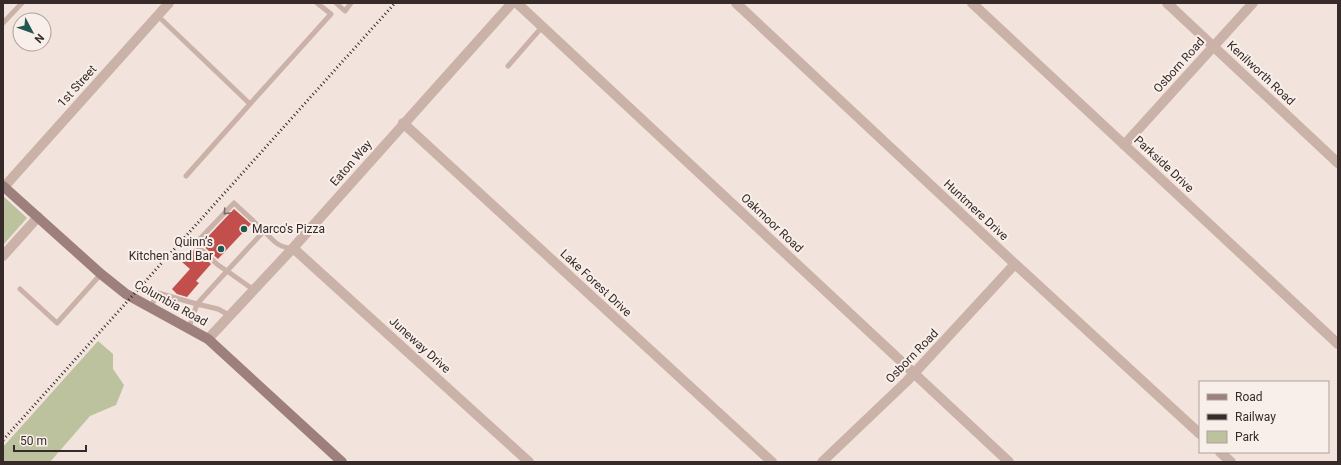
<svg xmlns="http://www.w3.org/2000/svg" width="1341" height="465" viewBox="0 0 1341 465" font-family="Roboto,sans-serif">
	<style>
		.green { fill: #bcc19e }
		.building { fill: #c24f4b }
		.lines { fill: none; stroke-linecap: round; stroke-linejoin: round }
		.service { stroke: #cab2a9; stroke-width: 5 }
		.minor { stroke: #cab2a9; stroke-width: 10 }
		.tertiary { stroke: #cab2a9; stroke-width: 10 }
		.secondary { stroke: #9d807b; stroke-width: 10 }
		.rail { stroke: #372b29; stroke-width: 3; stroke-dasharray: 1 3; stroke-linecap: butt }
		.oneway { stroke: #796863 }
		.poi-dot { fill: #205850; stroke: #f9efea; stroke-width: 1.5 }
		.labels { text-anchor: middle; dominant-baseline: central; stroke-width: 4; stroke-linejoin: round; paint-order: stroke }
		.street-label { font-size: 12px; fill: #372b29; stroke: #f9efea }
		.poi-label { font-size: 12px; fill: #372b29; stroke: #f9efea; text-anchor: start }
	</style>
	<rect width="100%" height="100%" fill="#f2e4dd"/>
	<path class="green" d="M 3,196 L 27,218 L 3,245 Z
		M 98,341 L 113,354 L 113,369 L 124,385 L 116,405 L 90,416 L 50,462 L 3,462 L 3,447 Z"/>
	<path class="building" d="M 234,209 L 251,224 L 218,259 L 201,244 Z
		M 195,249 L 211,264 L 196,281 L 199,283 L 187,297 L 177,294 L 172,289 L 190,269 L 182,262 Z"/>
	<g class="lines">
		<path class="service" d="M 336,3 L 345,11 L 351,3
			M 158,16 L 250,104 L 331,14 L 317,3
			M 3,23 L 22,3
			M 508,66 L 542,27
			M 186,176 L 250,104
			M 20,289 L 57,323 L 101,274
			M 254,290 L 227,271 L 264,231 C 273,240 278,248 292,248
			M 150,308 L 158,293 L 197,304 L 189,328
			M 231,316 L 218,309 L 197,304 L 227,271 L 218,265 L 195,244 L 234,203 L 264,231"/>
		<path class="minor" d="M 517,3 L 1009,462
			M 736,3 L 1015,264 L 1200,434
			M 972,3 L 1338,344
			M 1167,3 L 1338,163
			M 403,123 L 772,462
			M 1124,145 L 1253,3
			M 293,248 L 529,462
			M 3,256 L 38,217
			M 208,339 L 293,248 L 512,3
			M 1220,452 L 1231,462
			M 822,462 L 907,381 L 1015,264"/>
		<path class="tertiary" d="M 4,187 L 169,3"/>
		<path class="secondary" d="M 3,186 L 101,274 L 126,294 L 208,339 L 342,462"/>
		<path class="rail" d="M 3,440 L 395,3"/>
	</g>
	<defs><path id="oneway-chevron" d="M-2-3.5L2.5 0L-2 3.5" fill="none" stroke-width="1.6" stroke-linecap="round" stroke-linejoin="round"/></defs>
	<use class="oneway" href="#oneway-chevron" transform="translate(226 212) rotate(133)"/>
	<g class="poi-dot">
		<circle cx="244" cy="229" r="4"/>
		<circle cx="221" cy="249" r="4"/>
	</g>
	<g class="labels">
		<g class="street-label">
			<text transform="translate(1179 65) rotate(-48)">Osborn Road</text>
			<text transform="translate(1261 73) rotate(43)">Kenilworth Road</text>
			<text transform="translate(77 86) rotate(-48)">1st Street</text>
			<text transform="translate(351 163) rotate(-49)">Eaton Way</text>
			<text transform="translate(1164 164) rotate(43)">Parkside Drive</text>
			<text transform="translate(976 210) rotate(43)">Huntmere Drive</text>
			<text transform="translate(772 223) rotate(43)">Oakmoor Road</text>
			<text transform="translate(596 283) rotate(43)">Lake Forest Drive</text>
			<text transform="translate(171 303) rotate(29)">Columbia Road</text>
			<text transform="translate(420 345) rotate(42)">Juneway Drive</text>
			<text transform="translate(912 356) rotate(-46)">Osborn Road</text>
		</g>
		<g class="poi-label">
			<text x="252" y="229">Marco's Pizza</text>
			<text x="213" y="242" text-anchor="end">Quinn’s<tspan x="213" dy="14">Kitchen and Bar</tspan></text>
		</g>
	</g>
	<rect width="1341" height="465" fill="none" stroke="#372b29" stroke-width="8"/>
	<rect x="1199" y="381" width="130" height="72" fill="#f9efea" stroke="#aba19d"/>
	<rect x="1207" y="394" width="20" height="6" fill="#9d807b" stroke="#aba19d"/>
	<text x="1235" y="401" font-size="12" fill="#372b29">Road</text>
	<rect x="1207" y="414" width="20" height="6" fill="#372b29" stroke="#aba19d"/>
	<text x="1235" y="421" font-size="12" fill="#372b29">Railway</text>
	<rect x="1207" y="431" width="20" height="12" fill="#bcc19e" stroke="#aba19d"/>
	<text x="1235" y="441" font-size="12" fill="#372b29">Park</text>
	<g transform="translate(32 32) rotate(131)"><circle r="19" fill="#f9efea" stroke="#aba19d"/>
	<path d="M0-3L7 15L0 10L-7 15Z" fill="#205850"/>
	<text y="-6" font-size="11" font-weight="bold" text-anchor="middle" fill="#372b29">N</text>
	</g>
	<path d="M14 445v6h72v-6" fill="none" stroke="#372b29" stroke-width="2"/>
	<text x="20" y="445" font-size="12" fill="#372b29" stroke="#f9efea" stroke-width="3" paint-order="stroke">50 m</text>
</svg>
